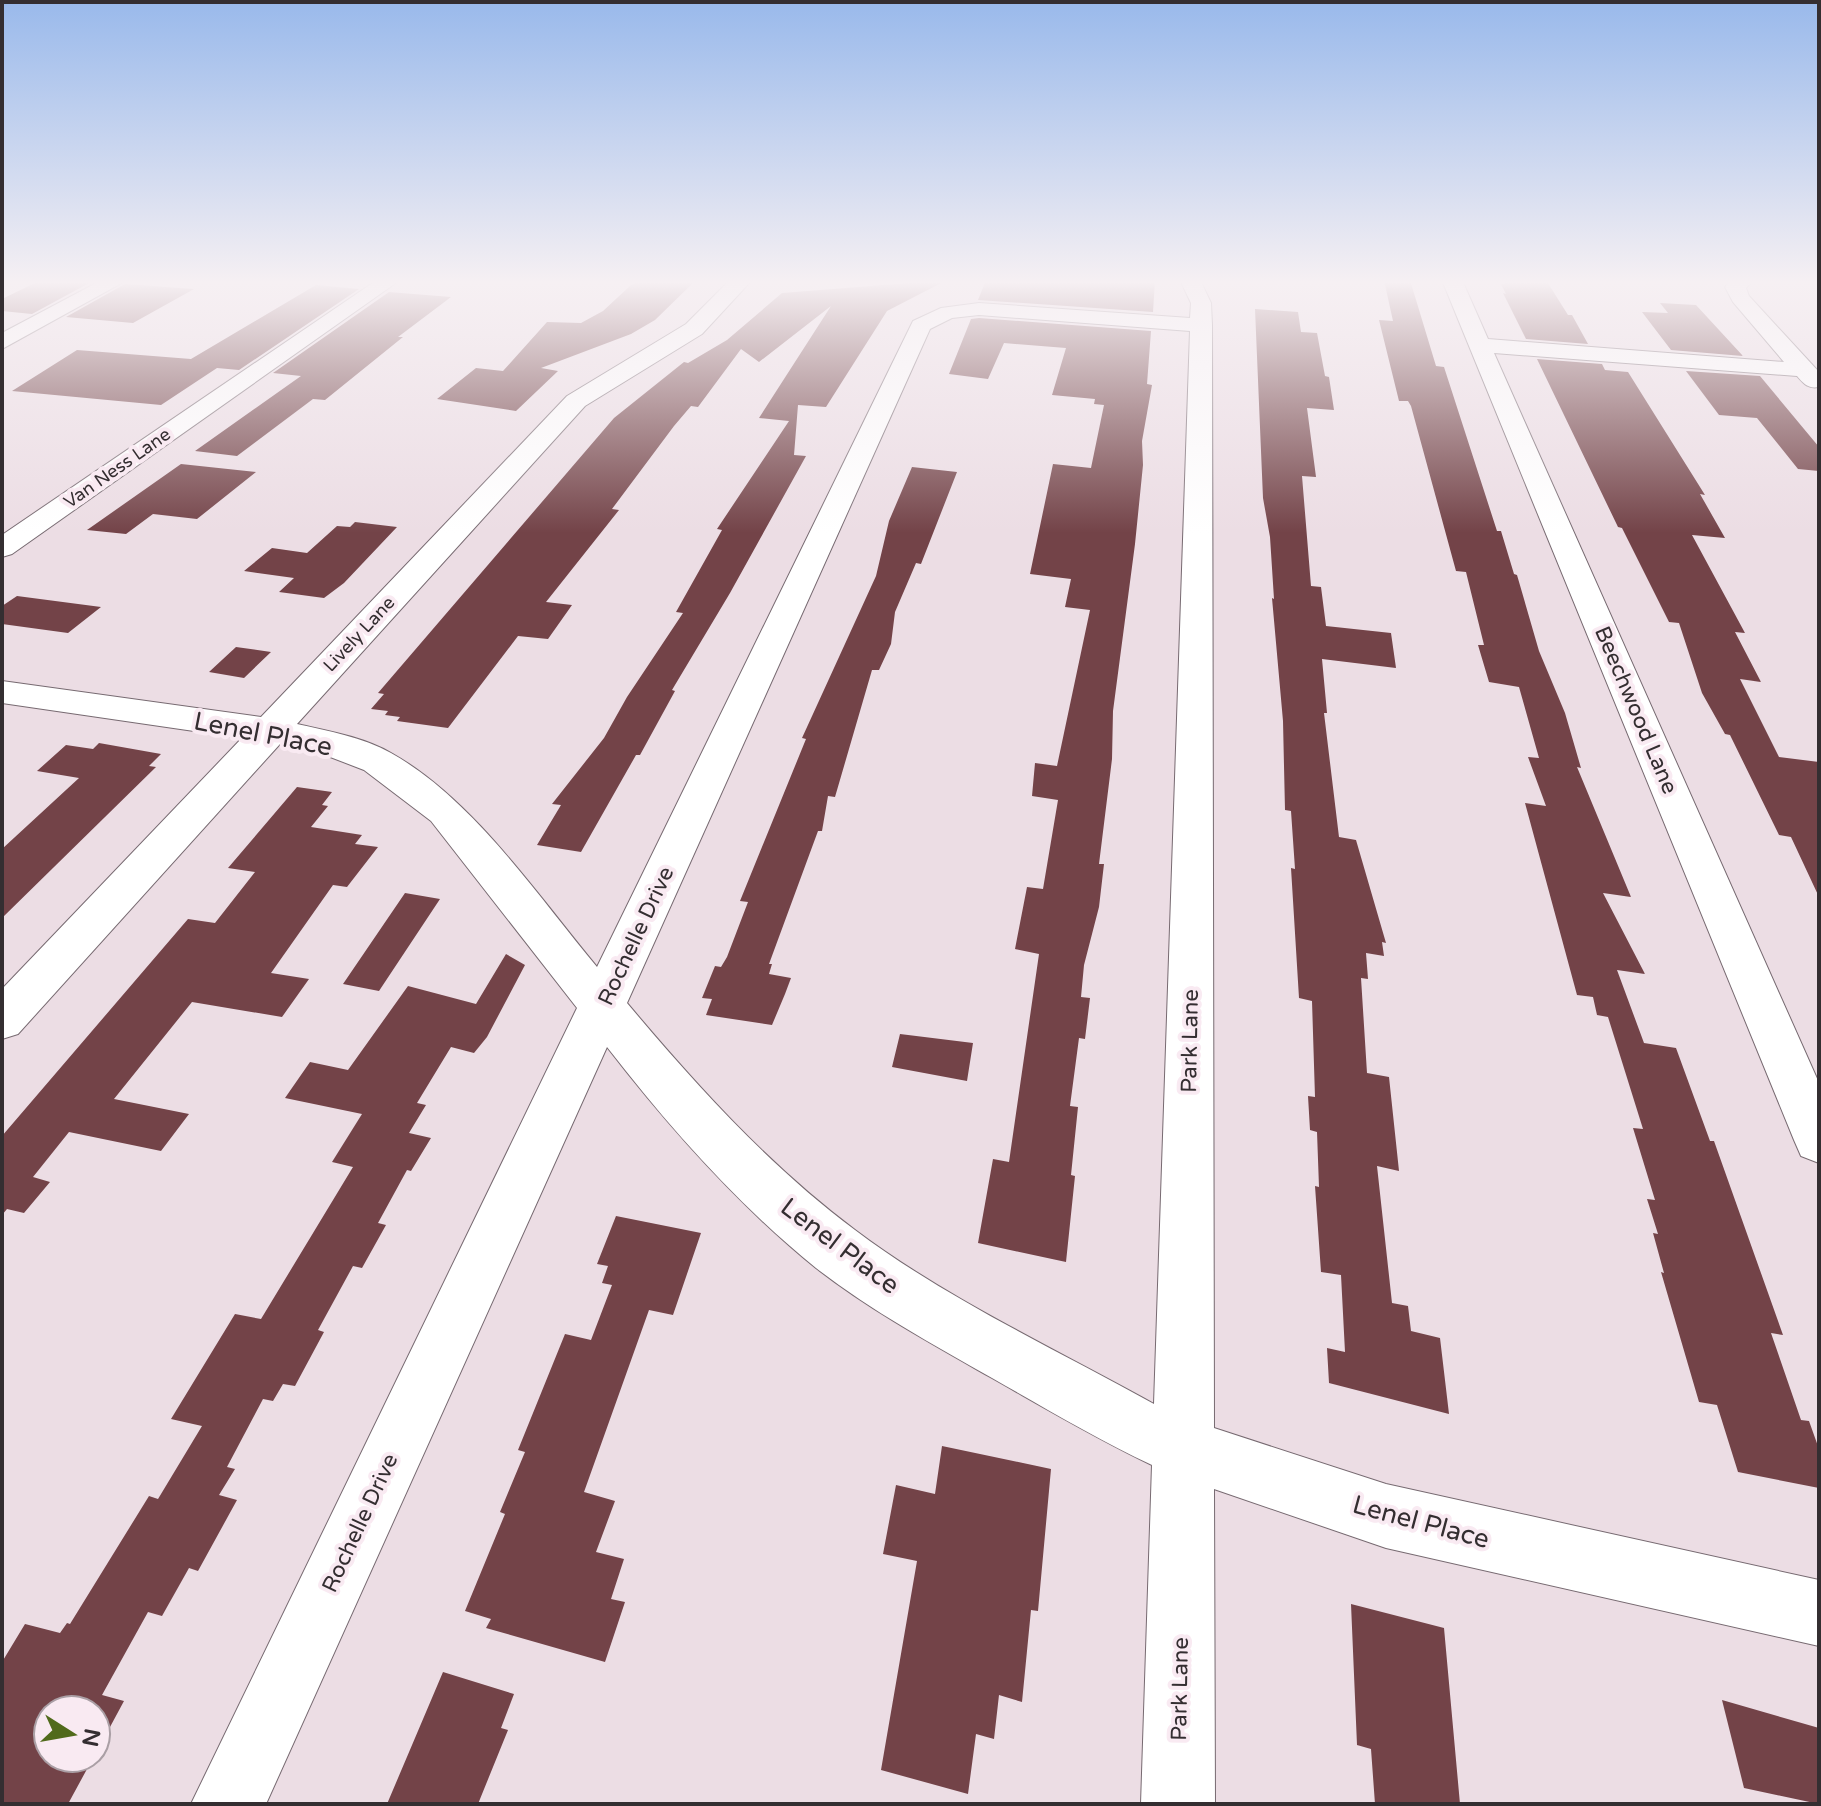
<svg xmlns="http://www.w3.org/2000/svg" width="1821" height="1806" viewBox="0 0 1821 1806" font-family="'Varela Round',sans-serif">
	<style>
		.building { fill: #734348 }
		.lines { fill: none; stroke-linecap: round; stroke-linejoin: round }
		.minor-casing { stroke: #776a71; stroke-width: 2 }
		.minor { fill: #fff; fill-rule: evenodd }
		.labels { text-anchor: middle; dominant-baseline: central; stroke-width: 8; stroke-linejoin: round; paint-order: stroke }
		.far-street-label { font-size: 18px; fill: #342e31; stroke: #f9eaf2 }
		.street-label { font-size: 22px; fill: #342e31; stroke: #f9eaf2 }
		.near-street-label { font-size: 26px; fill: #342e31; stroke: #f9eaf2 }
	</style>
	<rect width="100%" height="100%" fill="#ecdde4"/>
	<path class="building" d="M 41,280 L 52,280 L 91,282 L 32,314 L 2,311 L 2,299 Z
		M 641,280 L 696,280 L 655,320 L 631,334 L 541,368 L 558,371 L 516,411 L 437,399 L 476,368 L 503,371 L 547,322 L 581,323 L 603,311 L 631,285 Z
		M 947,280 L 887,311 L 826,407 L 798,405 L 794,455 L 806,456 L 730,593 L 672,690 L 675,691 L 640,755 L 636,755 L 581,852 L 537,845 L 561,805 L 552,804 L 604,738 L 627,697 L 683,613 L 676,612 L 722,530 L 717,529 L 789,421 L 759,418 L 831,306 L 759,362 L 741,349 L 698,407 L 691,406 L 674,426 L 612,509 L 619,510 L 546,602 L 572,605 L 548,639 L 518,636 L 448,728 L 397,721 L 400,717 L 385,715 L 388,711 L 371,709 L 384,694 L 378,693 L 614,418 L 684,362 L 688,363 L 727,340 L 782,293 Z
		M 986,280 L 1155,280 L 1153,312 L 978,300 Z
		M 1384,280 L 1410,280 L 1436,366 L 1444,367 L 1497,531 L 1501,531 L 1514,574 L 1517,575 L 1539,651 L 1565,713 L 1581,768 L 1577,767 L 1631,897 L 1603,893 L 1645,974 L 1617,970 L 1644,1043 L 1676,1048 L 1710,1141 L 1714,1141 L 1783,1335 L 1771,1333 L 1801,1420 L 1809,1421 L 1819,1449 L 1819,1488 L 1738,1472 L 1717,1405 L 1699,1402 L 1661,1272 L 1664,1273 L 1653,1233 L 1658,1234 L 1647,1199 L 1655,1200 L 1633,1128 L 1643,1129 L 1608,1017 L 1597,1015 L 1593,997 L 1577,995 L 1525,803 L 1546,806 L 1528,757 L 1539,758 L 1519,687 L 1489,682 L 1478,645 L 1484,645 L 1466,572 L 1456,571 L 1411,406 L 1408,401 L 1399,401 L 1379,320 L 1393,321 Z
		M 1503,280 L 1546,280 L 1568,315 L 1572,315 L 1588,344 L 1526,339 L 1503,293 L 1506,294 L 1501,284 L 1505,284 Z
		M 125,284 L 194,289 L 133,323 L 66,317 Z
		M 316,285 L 359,289 L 239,370 L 217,368 L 161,405 L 12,391 L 77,350 L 191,359 Z
		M 389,292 L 451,297 L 398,337 L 403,337 L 325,400 L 313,399 L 237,456 L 195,451 L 301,376 L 273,373 Z
		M 1660,303 L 1696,305 L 1743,356 L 1671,350 L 1642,312 L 1668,313 Z
		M 1255,309 L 1298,312 L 1301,332 L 1317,333 L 1325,376 L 1329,377 L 1334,410 L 1307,408 L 1316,477 L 1302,476 L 1311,586 L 1321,587 L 1326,626 L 1391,633 L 1396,668 L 1322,659 L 1327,713 L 1324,713 L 1339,837 L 1356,840 L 1386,943 L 1382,942 L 1384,956 L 1366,953 L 1368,979 L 1361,978 L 1367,1073 L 1389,1077 L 1399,1171 L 1377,1166 L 1392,1303 L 1408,1306 L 1411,1331 L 1440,1338 L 1449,1414 L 1329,1383 L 1327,1348 L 1345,1352 L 1341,1275 L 1321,1272 L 1315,1186 L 1319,1187 L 1317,1132 L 1310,1130 L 1308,1096 L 1315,1097 L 1312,1001 L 1299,998 L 1291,868 L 1295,869 L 1291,811 L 1285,810 L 1283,721 L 1272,598 L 1274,599 L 1270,537 L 1263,498 Z
		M 979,318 L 1151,331 L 1147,384 L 1152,385 L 1142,441 L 1143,465 L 1135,544 L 1113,711 L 1112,759 L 1099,864 L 1104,864 L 1099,907 L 1084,965 L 1081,997 L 1090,998 L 1085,1039 L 1079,1038 L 1070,1106 L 1078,1107 L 1071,1175 L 1075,1176 L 1066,1262 L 978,1243 L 993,1159 L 1009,1162 L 1039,954 L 1015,949 L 1027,887 L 1043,889 L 1058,800 L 1032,796 L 1035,763 L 1057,766 L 1090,610 L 1065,607 L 1071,579 L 1030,574 L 1053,464 L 1091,468 L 1104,405 L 1094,404 L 1095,399 L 1052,395 L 1066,348 L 1004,343 L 988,379 L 949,374 L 971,319 Z
		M 1537,359 L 1602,364 L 1605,370 L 1628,372 L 1705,495 L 1700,494 L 1725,538 L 1692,535 L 1745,633 L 1735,632 L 1761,682 L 1740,679 L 1779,757 L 1819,762 L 1819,897 L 1791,837 L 1779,835 L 1730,735 L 1725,734 L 1702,693 L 1679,623 L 1669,622 L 1622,528 L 1618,527 Z
		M 1686,371 L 1760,376 L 1819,447 L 1819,471 L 1798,469 L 1757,418 L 1719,415 Z
		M 181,464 L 256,472 L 197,519 L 153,514 L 126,534 L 87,530 Z
		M 912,467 L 957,472 L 921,564 L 916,563 L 895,612 L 891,644 L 879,670 L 872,670 L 835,797 L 828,796 L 822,831 L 818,831 L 769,964 L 772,964 L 769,974 L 791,978 L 785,994 L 772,1025 L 706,1015 L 712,999 L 702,998 L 715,966 L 721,967 L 727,957 L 748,902 L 740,901 L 806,739 L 802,738 L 876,576 L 889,521 Z
		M 355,522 L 397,527 L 344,583 L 324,598 L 279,592 L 294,578 L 244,571 L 272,548 L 307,553 L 337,526 L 350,527 Z
		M 17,596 L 101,607 L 68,633 L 2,624 L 2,606 Z
		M 236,647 L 271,652 L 244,678 L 209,672 Z
		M 99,743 L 161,754 L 149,766 L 156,767 L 2,918 L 2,849 L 79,778 L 37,771 L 66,745 L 93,749 Z
		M 297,787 L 332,792 L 322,805 L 328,806 L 311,827 L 362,835 L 355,844 L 378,847 L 347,887 L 333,885 L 271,973 L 309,979 L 282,1017 L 192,1002 L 114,1099 L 189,1114 L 161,1151 L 69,1132 L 33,1177 L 50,1182 L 24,1213 L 7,1209 L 2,1215 L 2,1136 L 188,919 L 215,923 L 255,872 L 228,868 Z
		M 405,893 L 440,899 L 379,991 L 343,984 Z
		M 506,954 L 525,965 L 487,1037 L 474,1053 L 451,1047 L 417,1103 L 426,1105 L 409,1133 L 431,1138 L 411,1171 L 407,1170 L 378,1223 L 386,1225 L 362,1268 L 353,1266 L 318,1330 L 324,1332 L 295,1386 L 283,1384 L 273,1401 L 263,1399 L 227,1467 L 235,1469 L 219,1495 L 237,1500 L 198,1571 L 189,1568 L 162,1616 L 148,1612 L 102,1695 L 124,1701 L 96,1753 L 96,1710 L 48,1710 L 48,1758 L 93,1758 L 68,1804 L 2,1804 L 2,1662 L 25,1624 L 60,1633 L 67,1623 L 70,1624 L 149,1496 L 158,1499 L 202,1426 L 171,1419 L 235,1314 L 261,1319 L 353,1167 L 332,1162 L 362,1114 L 285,1098 L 310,1062 L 348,1070 L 408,986 L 476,1004 Z
		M 900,1034 L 973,1043 L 967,1081 L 892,1067 Z
		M 616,1216 L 701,1233 L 673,1315 L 649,1310 L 584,1492 L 615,1501 L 596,1552 L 624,1559 L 611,1599 L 625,1602 L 605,1662 L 486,1628 L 491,1619 L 465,1611 L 505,1514 L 500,1512 L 525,1452 L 518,1450 L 565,1334 L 591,1340 L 612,1285 L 602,1283 L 608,1266 L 597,1264 Z
		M 942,1446 L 1051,1469 L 1038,1611 L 1031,1610 L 1022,1702 L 999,1695 L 994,1739 L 976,1734 L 968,1794 L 881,1770 L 917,1561 L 883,1554 L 896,1485 L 935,1494 Z
		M 1351,1604 L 1444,1628 L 1460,1804 L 1375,1804 L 1371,1749 L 1357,1745 Z
		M 443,1672 L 514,1694 L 501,1728 L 508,1730 L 478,1804 L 387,1804 Z
		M 1722,1700 L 1819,1728 L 1819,1804 L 1744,1788 Z"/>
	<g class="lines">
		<g class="minor-casing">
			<path id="minor" d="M 102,280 L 127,280 L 2,349 L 2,333 Z
				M 377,280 L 400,280 L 12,554 L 2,557 L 2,535 Z
				M 730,280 L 752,280 L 702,334 L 585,406 L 297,724 C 328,731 363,737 391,753 C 473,799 537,895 597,967 L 913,321 L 941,308 L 979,303 L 1190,318 L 1191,303 L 1180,280 L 1200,280 L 1211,303 L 1212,325 L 1214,1428 L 1386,1484 L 1819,1580 L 1819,1646 L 1386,1548 L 1214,1489 L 1215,1804 L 1141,1804 L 1152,1465 C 1097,1439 1045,1408 992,1378 C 932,1344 870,1310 816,1268 C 737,1204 669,1127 607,1047 L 266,1804 L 191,1804 L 577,1008 L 431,821 L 364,770 L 325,755 L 280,744 L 18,1034 L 2,1039 L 2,989 L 242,738 L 2,703 L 2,681 L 261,717 L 567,396 L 686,324 ZM 979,315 L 1190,331 L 1154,1404 C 1055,1349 945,1298 855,1230 C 768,1165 696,1085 627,1003 L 930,329 L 952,318 Z
				M 1442,280 L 1462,280 L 1488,339 L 1784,362 L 1733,302 L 1725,287 L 1731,280 L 1753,280 L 1746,288 L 1749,296 L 1819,372 L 1819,387 C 1808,389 1804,384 1797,376 L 1494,353 L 1819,1083 L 1819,1163 L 1801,1156 L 1794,1140 Z"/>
		</g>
		<use href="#minor" class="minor"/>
	</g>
	<linearGradient id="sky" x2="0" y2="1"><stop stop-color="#99b9eb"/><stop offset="0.53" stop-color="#f6f0f3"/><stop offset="1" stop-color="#f6f0f3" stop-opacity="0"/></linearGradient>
	<rect width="1821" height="533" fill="url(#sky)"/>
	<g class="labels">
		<g class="far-street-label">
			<text transform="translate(117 468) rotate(-35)">Van Ness Lane</text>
			<text transform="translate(359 634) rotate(-47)">Lively Lane</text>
		</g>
		<g class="street-label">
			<text transform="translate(1636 710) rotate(67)">Beechwood Lane</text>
			<text transform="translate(636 936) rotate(-65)">Rochelle Drive</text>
			<text transform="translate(1190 1041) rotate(-89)">Park Lane</text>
			<text transform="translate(360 1523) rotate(-65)">Rochelle Drive</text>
			<text transform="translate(1180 1689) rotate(-89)">Park Lane</text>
		</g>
		<g class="near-street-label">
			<text transform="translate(263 734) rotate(11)">Lenel Place</text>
			<text transform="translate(840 1246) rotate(37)">Lenel Place</text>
			<text transform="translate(1421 1522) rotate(15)">Lenel Place</text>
		</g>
	</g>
	<rect width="1821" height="1806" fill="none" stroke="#342e31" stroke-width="8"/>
	<g transform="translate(72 1734) rotate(101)"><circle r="38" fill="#f9eaf2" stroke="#aa9fa5" stroke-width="2"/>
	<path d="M0-6L14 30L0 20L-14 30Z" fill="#516a1b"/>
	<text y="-12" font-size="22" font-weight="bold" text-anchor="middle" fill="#342e31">N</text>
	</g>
</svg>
